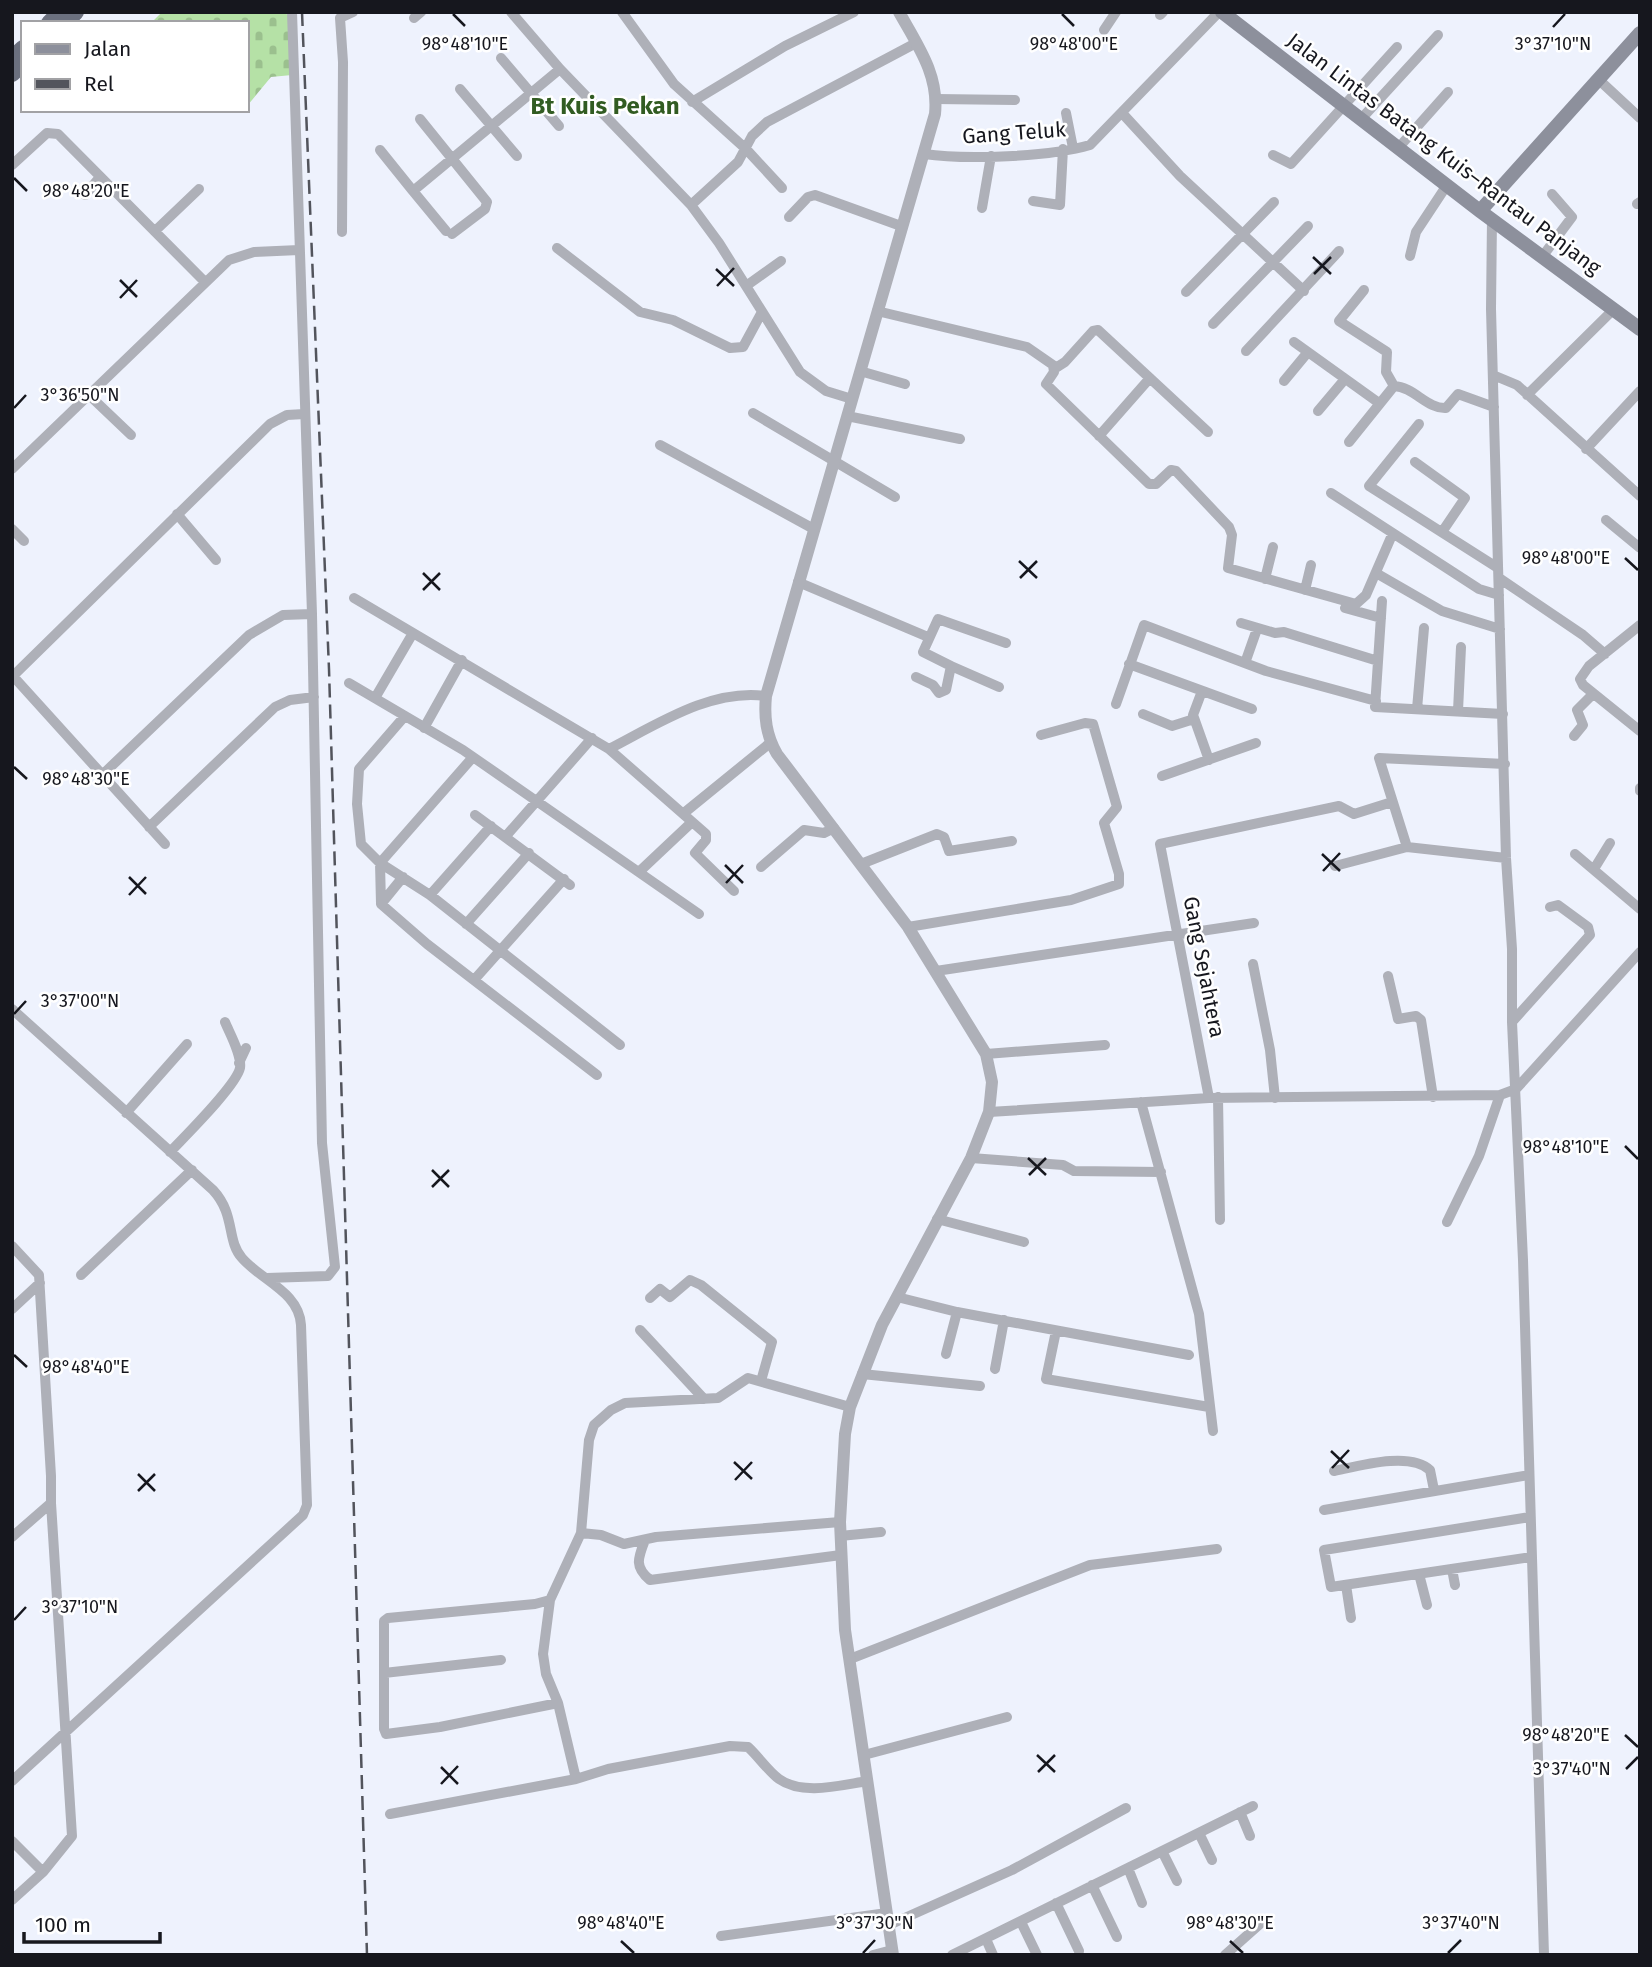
<svg xmlns="http://www.w3.org/2000/svg" width="1652" height="1967" viewBox="0 0 1652 1967" font-family="'Fira Sans',sans-serif">
	<style>
		.cemetery { fill: url(#cemetery-stones) }
		.lines { fill: none; stroke-linecap: round; stroke-linejoin: round }
		.minor { stroke: #aeb0b8; stroke-width: 10 }
		.tertiary { stroke: #aeb0b8; stroke-width: 12 }
		.secondary { stroke: #8d909c; stroke-width: 14 }
		.trunk { stroke: #6b707f; stroke-width: 16 }
		.rail { stroke: #52545c; stroke-width: 2.5; stroke-dasharray: 14 7; stroke-linecap: butt }
		.ticks { fill: none; stroke: #16171e; stroke-width: 2.5 }
		.labels { text-anchor: middle; dominant-baseline: central; stroke-width: 5; stroke-linejoin: round; paint-order: stroke }
		.street-label { font-size: 21px; fill: #16171e; stroke: #fff }
		.quarter-label { font-size: 24px; font-weight: bold; fill: #325c22; stroke: #fff }
		.ticks-label { font-size: 18px; text-anchor: middle; fill: #16171e; stroke: #fff; stroke-width: 5; stroke-linejoin: round; paint-order: stroke }
	</style>
	<defs>
		<pattern id="cemetery-stones" width="16" height="16" patternUnits="userSpaceOnUse" patternTransform="scale(1.75)"><rect width="16" height="16" fill="#b5e1a6"/><path d="M2 7V4a2 2 0 0 1 4 0v3zM10 15v-3a2 2 0 0 1 4 0v3z" fill="#9bc08e"/></pattern>
	</defs>
	<rect width="100%" height="100%" fill="#eef2fd"/>
	<path class="cemetery" d="M 162,12 L 284,12 L 289,16 L 292,75 L 271,77 L 247,106 L 247,23 L 151,23 Z"/>
	<g class="lines">
		<path class="minor" d="M 511,12 L 560,69 L 691,205 L 719,243 L 800,372 L 826,391 L 852,399
			M 622,12 L 674,84 L 746,149 L 782,188
			M 1160,15 L 1163,12
			M 414,18 L 421,12
			M 1104,30 L 1116,12
			M 501,58 L 559,126
			M 1598,79 L 1640,118
			M 460,89 L 517,156
			M 936,99 L 1015,100
			M 692,102 L 785,46 L 854,12
			M 1066,113 L 1073,148
			M 1122,113 L 1180,176 L 1304,291
			M 1362,118 L 1438,35
			M 420,119 L 487,202 L 485,209 L 452,234
			M 1400,146 L 1448,92
			M 380,150 L 413,191
			M 924,154 C 965,160 1050,157 1090,145 L 1219,12
			M 1273,155 L 1291,164 L 1397,47
			M 12,165 L 47,133 L 58,134 L 205,282
			M 85,195 L 100,177
			M 1033,201 L 1060,205 L 1063,149
			M 1637,204 L 1640,202
			M 691,205 L 738,162 L 752,136 L 767,122 L 916,43
			M 982,208 L 991,156
			M 789,217 L 808,197 L 815,195 L 901,226
			M 1492,219 L 1491,309 L 1506,858 L 1512,949 L 1512,1022 L 1523,1260 L 1544,1955
			M 155,231 L 199,189
			M 446,231 L 413,191 L 560,69
			M 342,232 L 343,62 L 340,18 L 353,12
			M 557,248 L 640,312 L 673,320 L 730,348 L 743,347 L 762,312
			M 1410,256 L 1416,232 L 1447,185
			M 1542,257 L 1572,217 L 1552,194
			M 746,286 L 781,261
			M 1364,290 L 1339,321 L 1387,352 L 1386,372 L 1394,386
			M 1186,292 L 1274,202
			M 877,311 L 1027,347 L 1053,365 L 1054,372 L 1046,384 L 1149,484 L 1156,484 L 1171,470 L 1176,471 L 1229,527 L 1232,535 L 1228,568 L 1356,604 L 1366,595 L 1392,535
			M 1213,324 L 1308,226
			M 1294,342 L 1379,403
			M 1246,351 L 1339,251
			M 1054,369 L 1065,362 L 1093,331 L 1098,330 L 1208,432
			M 860,371 L 905,384
			M 1493,375 L 1517,385 L 1640,496
			M 1284,381 L 1308,352
			M 89,395 L 131,435
			M 1527,395 L 1614,309
			M 1318,411 L 1345,379
			M 753,413 L 895,497
			M 847,416 L 960,439
			M 1419,424 L 1369,486 L 1498,568
			M 1099,436 L 1150,378
			M 1349,442 L 1394,386 C 1414,387 1427,409 1446,408 L 1458,394 L 1494,407
			M 660,445 L 812,528
			M 1586,449 L 1640,391
			M 1415,462 L 1465,498 L 1442,532
			M 12,469 L 229,260 L 254,252 L 299,250
			M 1331,493 L 1479,589 L 1499,595
			M 177,514 L 216,560
			M 1606,520 L 1640,548
			M 12,529 L 24,541
			M 1376,573 L 1442,611 L 1500,629
			M 1499,578 L 1583,635 L 1605,654
			M 1265,579 L 1273,547
			M 798,582 L 928,637
			M 1305,590 L 1311,565
			M 354,598 L 609,749 L 706,834 L 706,840 L 695,853 L 734,891
			M 1382,601 L 1375,707 L 1503,714
			M 1345,608 L 1381,618
			M 1241,623 L 1275,633 L 1284,632 L 1378,661
			M 1640,625 L 1589,666 L 1580,679 L 1583,685 L 1640,731
			M 1245,663 L 1257,629
			M 1129,664 L 1252,709
			M 951,666 L 999,687
			M 12,675 L 165,844
			M 13,676 L 270,424 L 287,415 L 304,414
			M 916,677 L 933,685 L 939,693 L 946,690 L 951,666 L 923,652 L 938,619 L 1006,643
			M 349,683 L 463,750 L 699,914
			M 1202,691 L 1193,715 L 1209,760
			M 375,698 L 413,633
			M 1116,704 L 1144,625 L 1266,671 L 1376,701
			M 1417,709 L 1424,628
			M 1458,711 L 1461,647
			M 1143,714 L 1172,726 L 1194,719
			M 404,717 L 359,769 L 357,804 L 361,844 L 380,863 L 430,895 L 620,1045
			M 424,728 L 462,660
			M 1574,736 L 1583,725 L 1577,710 L 1593,694
			M 609,749 C 656,725 711,688 766,696
			M 473,757 L 380,863 L 381,904 L 427,944 L 597,1075
			M 101,776 L 249,635 L 283,615 L 312,614
			M 1162,776 L 1256,743
			M 1640,788 L 1640,791
			M 684,813 L 770,743
			M 475,815 L 570,885
			M 149,827 L 275,707 L 290,700 L 314,697
			M 506,836 L 592,738
			M 1407,847 L 1379,758 L 1505,764
			M 1575,854 L 1640,909
			M 861,864 L 937,834 L 944,837 L 949,851 L 1012,841
			M 1335,866 L 1407,847 L 1506,858
			M 761,867 L 804,830 L 824,833 L 834,828
			M 1594,869 L 1610,843
			M 640,871 L 692,822
			M 430,895 L 491,826
			M 381,904 L 403,877
			M 466,924 L 529,853
			M 908,927 L 1071,900 L 1119,884 L 1119,874 L 1104,823 L 1117,807 L 1093,724 L 1085,723 L 1041,735
			M 1253,964 L 1270,1050 L 1275,1098
			M 936,971 L 1254,923
			M 1388,976 L 1398,1019 L 1416,1016 L 1421,1020 L 1433,1097
			M 474,980 L 564,879
			M 12,1009 L 213,1190 C 236,1215 226,1240 242,1258 C 262,1281 299,1292 301,1325 L 307,1505 L 303,1515 L 12,1781
			M 1512,1022 L 1590,935 L 1588,927 L 1558,905 L 1550,907
			M 986,1054 L 1105,1045
			M 239,1063 L 246,1048
			M 1218,1097 L 1220,1220
			M 1209,1098 L 1160,844 L 1339,806 L 1354,814 L 1392,802
			M 1141,1102 L 1199,1314 L 1213,1431
			M 989,1112 L 1209,1098 L 1500,1095 L 1516,1089 L 1640,952
			M 126,1113 L 187,1044
			M 170,1152 C 185,1136 236,1086 240,1068 C 242,1055 230,1034 225,1022
			M 971,1158 L 1063,1165 L 1074,1171 L 1161,1172
			M 937,1219 L 1024,1242
			M 1447,1222 L 1479,1156 L 1500,1095
			M 12,1246 L 39,1275 L 51,1476 L 51,1503 L 12,1537
			M 81,1275 L 192,1170
			M 267,1278 L 328,1276 L 335,1267 L 322,1143 L 312,614 L 292,12
			M 897,1297 L 957,1312 L 1189,1355
			M 650,1298 L 660,1289 L 670,1297 L 690,1280 L 701,1285 L 772,1342 L 761,1381
			M 12,1309 L 40,1283
			M 640,1330 L 704,1399
			M 1056,1331 L 1046,1379 L 1209,1407
			M 946,1354 L 957,1312
			M 995,1369 L 1004,1320
			M 862,1374 L 980,1386
			M 1334,1471 C 1358,1466 1410,1451 1430,1470 L 1434,1490
			M 1324,1510 L 1529,1475
			M 1530,1517 L 1324,1550 L 1331,1587 L 1531,1557
			M 581,1533 L 601,1535 L 624,1544 L 656,1537 L 840,1522
			M 840,1536 L 881,1532
			M 645,1540 C 638,1558 634,1567 650,1580 L 841,1555
			M 1452,1569 L 1455,1585
			M 1419,1574 L 1427,1605
			M 1346,1585 L 1351,1618
			M 550,1600 L 543,1654 L 546,1674 L 558,1703 L 576,1779
			M 850,1659 L 1090,1565 L 1217,1549
			M 384,1673 L 501,1660
			M 558,1703 L 440,1727 L 386,1734 L 384,1729 L 384,1621 L 388,1618 L 535,1604 L 550,1600 L 581,1533 L 589,1440 L 594,1425 L 611,1410 L 625,1403 L 718,1398 L 748,1378 L 850,1407
			M 864,1755 L 1007,1717
			M 1240,1812 L 1250,1836
			M 390,1814 L 576,1779 L 608,1769 L 730,1746 L 748,1747 C 758,1756 768,1771 779,1779 C 803,1796 841,1785 868,1781
			M 1199,1833 L 1212,1860
			M 12,1841 L 43,1872 L 12,1900
			M 1162,1851 L 1177,1881
			M 1128,1868 L 1142,1903
			M 43,1872 L 72,1836 L 51,1503
			M 1092,1885 L 1117,1937
			M 1056,1903 L 1079,1951
			M 1021,1922 L 1037,1955
			M 889,1925 L 1012,1870 L 1126,1808
			M 721,1936 L 887,1913
			M 986,1939 L 993,1955
			M 873,1955 L 892,1950
			M 952,1955 L 1253,1806
			M 1225,1955 L 1261,1923"/>
		<path class="tertiary" d="M 893,1955 L 845,1630 L 840,1522 L 845,1434 L 850,1407 L 882,1325 L 971,1158 L 989,1112 L 992,1082 L 986,1054 L 908,927 L 777,754 C 766,735 764,717 766,696 L 935,114 C 939,75 918,46 899,12"/>
		<path class="secondary" d="M 1222,12 L 1480,211 L 1640,329
			M 1480,211 L 1640,33"/>
		<path class="trunk" d="M 49,23 L 60,12
			M 65,23 L 76,12
			M 12,58 L 23,48
			M 12,74 L 23,64"/>
		<path class="rail" d="M 302,12 L 329,669 L 367,1955"/>
	</g>
	<path class="ticks" d="M 453,14 L 465,26M 1062,14 L 1074,26M 1553,27 L 1565,14M 14,178 L 27,191M 1313,257 L 1331,274M 716,269 L 734,286M 1314,274 L 1331,257M 120,280 L 137,297M 717,286 L 734,268M 120,298 L 137,280M 14,408 L 26,395M 1625,558 L 1638,570M 1019,561 L 1037,578M 423,573 L 440,590M 1020,578 L 1037,561M 423,590 L 440,573M 14,767 L 27,779M 1322,854 L 1340,871M 725,865 L 743,883M 1323,871 L 1340,853M 129,877 L 146,894M 726,883 L 743,865M 129,895 L 146,877M 14,1014 L 26,1001M 1625,1146 L 1638,1159M 1028,1158 L 1046,1175M 432,1170 L 449,1187M 1029,1175 L 1046,1158M 432,1187 L 449,1170M 14,1355 L 27,1367M 1331,1451 L 1349,1468M 734,1462 L 752,1479M 1332,1468 L 1349,1450M 138,1474 L 155,1491M 735,1480 L 752,1462M 138,1491 L 155,1474M 14,1620 L 26,1607M 1625,1735 L 1638,1747M 1037,1755 L 1055,1772M 441,1767 L 458,1784M 1626,1769 L 1638,1757M 1038,1772 L 1055,1755M 441,1784 L 458,1766M 621,1941 L 634,1953M 1230,1941 L 1243,1953M 863,1953 L 875,1940M 1448,1953 L 1461,1940"/>
	<g class="labels">
		<g class="street-label">
			<text transform="translate(1014 133) rotate(-4)">Gang Teluk</text>
			<text transform="translate(1444 154) rotate(37)">Jalan Lintas Batang Kuis–Rantau Panjang</text>
			<text transform="translate(1204 967) rotate(79)">Gang Sejahtera</text>
		</g>
		<g class="quarter-label">
			<text x="605" y="106">Bt Kuis Pekan</text>
		</g>
	</g>
	<g class="ticks-label">
		<text x="465" y="50">98°48'10"E</text>
		<text x="1074" y="50">98°48'00"E</text>
		<text x="1553" y="50">3°37'10"N</text>
		<text x="86" y="197">98°48'20"E</text>
		<text x="80" y="401">3°36'50"N</text>
		<text x="1566" y="564">98°48'00"E</text>
		<text x="86" y="785">98°48'30"E</text>
		<text x="80" y="1007">3°37'00"N</text>
		<text x="1566" y="1153">98°48'10"E</text>
		<text x="86" y="1373">98°48'40"E</text>
		<text x="80" y="1613">3°37'10"N</text>
		<text x="1566" y="1741">98°48'20"E</text>
		<text x="1572" y="1775">3°37'40"N</text>
		<text x="875" y="1929">3°37'30"N</text>
		<text x="1461" y="1929">3°37'40"N</text>
		<text x="621" y="1929">98°48'40"E</text>
		<text x="1230" y="1929">98°48'30"E</text>
	</g>
	<rect width="1652" height="1967" fill="none" stroke="#16171e" stroke-width="28"/>
	<rect x="21" y="21" width="228" height="91" fill="#ffffff" stroke="#a2a2a5" stroke-width="2"/>
	<rect x="35" y="44" width="35" height="10" fill="#8d909c" stroke="#a2a2a5" stroke-width="2"/>
	<text x="84" y="56" font-size="21" fill="#16171e">Jalan</text>
	<rect x="35" y="79" width="35" height="10" fill="#52545c" stroke="#a2a2a5" stroke-width="2"/>
	<text x="84" y="91" font-size="21" fill="#16171e">Rel</text>
	<path d="M24 1932v10h136v-10" fill="none" stroke="#16171e" stroke-width="3.5"/>
	<text x="35" y="1932" font-size="21" fill="#16171e" stroke="#ffffff" stroke-width="5" paint-order="stroke">100 m</text>
</svg>
